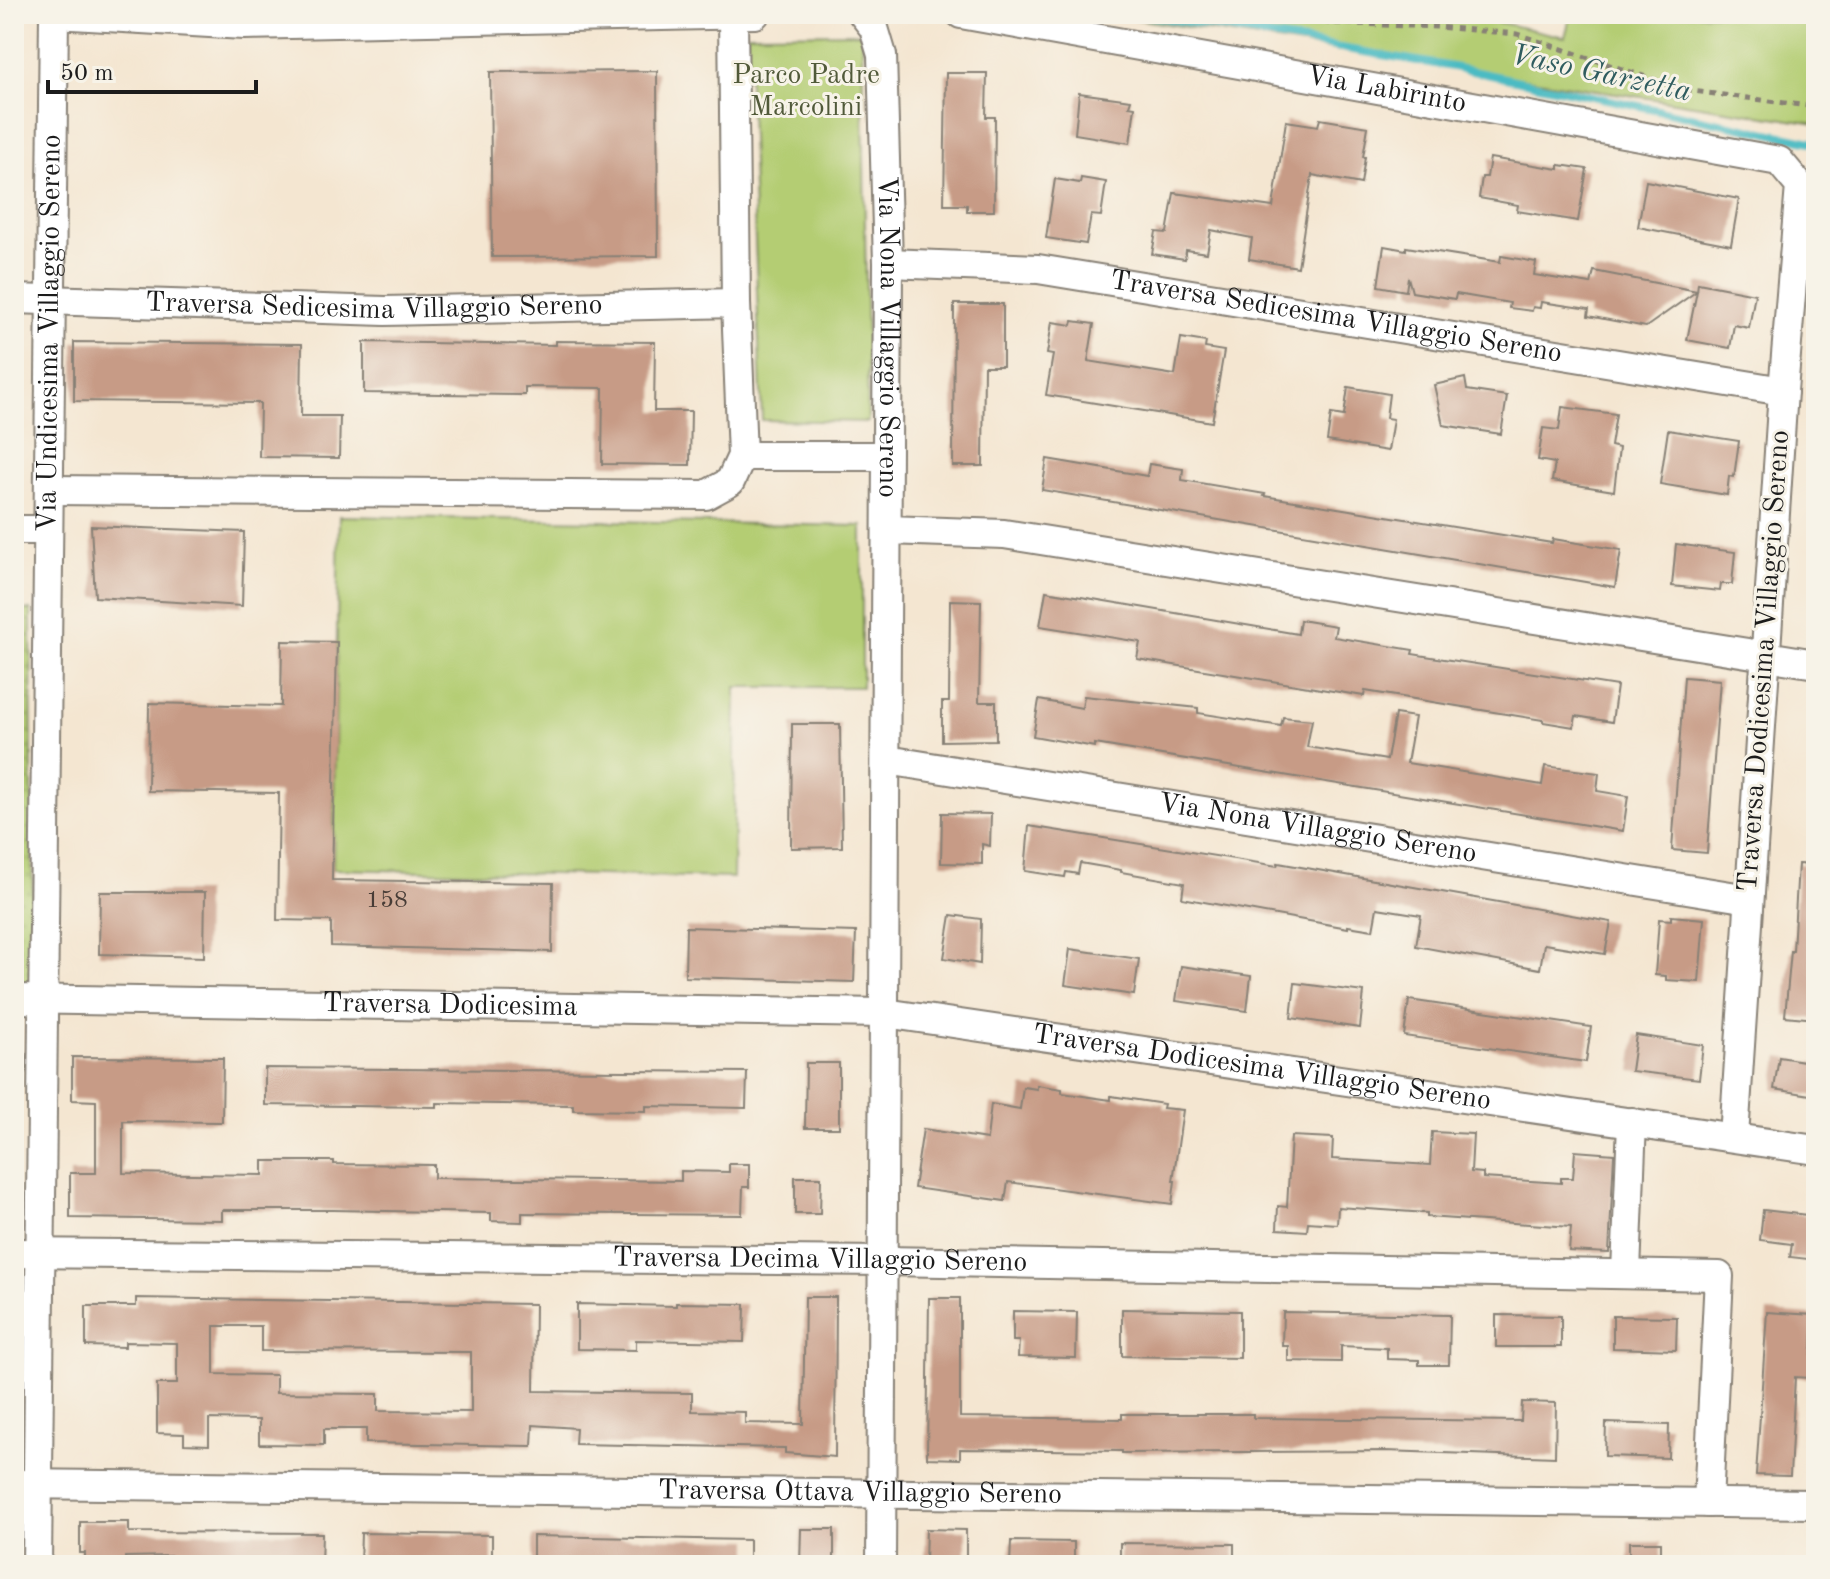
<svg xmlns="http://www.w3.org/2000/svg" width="1830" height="1579" viewBox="0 0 1830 1579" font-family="'Old Standard TT',serif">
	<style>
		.green { fill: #b4cd73; stroke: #687448; stroke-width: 2 }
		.garden { fill: url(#garden-dots); stroke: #687448; stroke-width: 2 }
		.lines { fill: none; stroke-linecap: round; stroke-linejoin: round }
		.stream { stroke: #4cbbc3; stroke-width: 8 }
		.building { fill: #c79b86; fill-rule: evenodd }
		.minor-casing { stroke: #888176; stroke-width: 32 }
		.path { stroke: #888176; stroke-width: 5; stroke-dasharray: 6 6; stroke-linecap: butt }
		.minor { stroke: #fff; stroke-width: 28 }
		.labels { text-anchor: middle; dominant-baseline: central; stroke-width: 6; stroke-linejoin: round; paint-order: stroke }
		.number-label { font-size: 24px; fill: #473c36 }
		.park-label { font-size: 28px; fill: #515a3a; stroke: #f7f3e8 }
		.street-label { font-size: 28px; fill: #1c1c1c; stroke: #f7f3e8 }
		.water-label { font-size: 30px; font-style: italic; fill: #2f5c5f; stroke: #f7f3e8 }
	</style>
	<defs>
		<pattern id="garden-dots" width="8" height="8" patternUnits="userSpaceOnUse" patternTransform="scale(2)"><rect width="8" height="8" fill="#b4cd73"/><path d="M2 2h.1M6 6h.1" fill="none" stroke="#9aaf63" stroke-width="1.8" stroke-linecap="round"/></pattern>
	</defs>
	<rect width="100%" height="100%" fill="#f7f3e8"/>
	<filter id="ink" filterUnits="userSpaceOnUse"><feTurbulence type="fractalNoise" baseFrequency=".0125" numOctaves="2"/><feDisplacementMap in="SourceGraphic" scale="16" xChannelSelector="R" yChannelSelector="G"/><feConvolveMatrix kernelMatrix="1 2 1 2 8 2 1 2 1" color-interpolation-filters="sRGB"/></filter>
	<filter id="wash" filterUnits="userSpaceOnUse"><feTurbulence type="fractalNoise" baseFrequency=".006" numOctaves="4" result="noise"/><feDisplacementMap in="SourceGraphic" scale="32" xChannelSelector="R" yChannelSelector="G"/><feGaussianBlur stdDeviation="1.8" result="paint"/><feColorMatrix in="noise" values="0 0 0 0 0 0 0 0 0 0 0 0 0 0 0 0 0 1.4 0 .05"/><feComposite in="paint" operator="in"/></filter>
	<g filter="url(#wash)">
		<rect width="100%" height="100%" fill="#f4e6d1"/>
		<path class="green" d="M 1103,14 L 1461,14 L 1565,37 L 1571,14 L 1768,14 L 1816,26 L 1816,124 Z
			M 862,33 L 868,422 L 762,420 L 747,34 Z
			M 339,516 L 862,526 L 862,687 L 736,687 L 733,878 L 333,869 Z"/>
		<path class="garden" d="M 14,610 L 31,610 L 33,982 L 14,982 Z"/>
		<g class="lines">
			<path class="stream" d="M 1140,14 L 1453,67 L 1816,143"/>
		</g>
		<g id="blocks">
			<path class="building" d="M 657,71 L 658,256 L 492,257 L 490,72 Z
				M 946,73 L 987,73 L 986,117 L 995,117 L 994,211 L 967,211 L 967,205 L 944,205 Z
				M 1079,93 L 1131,100 L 1129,106 L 1135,107 L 1130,143 L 1075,134 Z
				M 1320,119 L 1368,127 L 1363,157 L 1365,157 L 1361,184 L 1312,175 L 1298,267 L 1249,259 L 1252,238 L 1211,230 L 1207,253 L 1186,250 L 1185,259 L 1152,254 L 1156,232 L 1167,233 L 1174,193 L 1273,207 L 1286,121 L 1318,126 Z
				M 1490,158 L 1559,169 L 1559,165 L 1587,169 L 1578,221 L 1517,211 L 1518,205 L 1479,198 L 1482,177 L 1487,177 Z
				M 1081,178 L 1106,182 L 1101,216 L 1091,215 L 1086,244 L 1046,238 L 1055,179 L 1080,183 Z
				M 1646,181 L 1739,199 L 1731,245 L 1638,227 Z
				M 1384,246 L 1406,250 L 1406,247 L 1500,262 L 1501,256 L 1536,262 L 1534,275 L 1591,284 L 1594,271 L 1697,291 L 1698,283 L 1755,294 L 1749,328 L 1734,325 L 1730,348 L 1687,340 L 1697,291 L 1646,327 L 1588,316 L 1589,309 L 1541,302 L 1540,308 L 1533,307 L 1532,311 L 1509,308 L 1510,303 L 1456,294 L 1455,299 L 1412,292 L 1408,277 L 1406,291 L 1378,286 Z
				M 954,304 L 1003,304 L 1003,366 L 984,366 L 983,466 L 953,466 Z
				M 1073,321 L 1094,324 L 1088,361 L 1175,375 L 1181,338 L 1206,342 L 1205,348 L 1224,351 L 1212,422 L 1046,395 L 1053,355 L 1047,354 L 1052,322 L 1072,325 Z
				M 556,341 L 655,342 L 654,411 L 691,411 L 690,465 L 602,464 L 603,388 L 525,387 L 525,395 L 364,393 L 364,342 L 556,345 Z
				M 74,342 L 302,344 L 301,416 L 340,416 L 339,458 L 259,457 L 260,403 L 74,401 Z
				M 1465,378 L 1467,390 L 1507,396 L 1501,434 L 1443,425 L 1434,385 Z
				M 1348,387 L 1389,394 L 1386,418 L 1393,419 L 1388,451 L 1327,441 L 1331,414 L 1344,416 Z
				M 1562,407 L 1616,414 L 1611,446 L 1619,448 L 1614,491 L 1552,481 L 1555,463 L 1538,460 L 1543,428 L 1559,430 Z
				M 1668,430 L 1739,441 L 1734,477 L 1729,476 L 1727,495 L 1660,484 Z
				M 1047,459 L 1147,476 L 1149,464 L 1183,469 L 1182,480 L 1265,494 L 1264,496 L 1552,543 L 1553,539 L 1621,550 L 1615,587 L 1042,490 Z
				M 91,526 L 244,532 L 242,606 L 95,597 Z
				M 1676,544 L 1735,552 L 1732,584 L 1721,584 L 1720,591 L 1672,586 Z
				M 1046,591 L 1298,634 L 1300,620 L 1336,626 L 1334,637 L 1413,650 L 1412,654 L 1617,686 L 1612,722 L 1576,716 L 1574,727 L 1543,722 L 1543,720 L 1365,691 L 1364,696 L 1137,659 L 1140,642 L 1040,626 Z
				M 950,600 L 981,601 L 979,702 L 996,702 L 996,740 L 942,741 L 942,702 L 949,702 Z
				M 282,641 L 337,642 L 332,880 L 553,883 L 552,952 L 331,946 L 331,921 L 277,920 L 279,793 L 148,791 L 149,703 L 281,706 Z
				M 1684,677 L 1720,680 L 1707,853 L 1672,850 Z
				M 1084,696 L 1198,708 L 1198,713 L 1281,726 L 1283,717 L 1312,720 L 1307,747 L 1387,760 L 1395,714 L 1415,717 L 1407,763 L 1542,785 L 1545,766 L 1599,773 L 1597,791 L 1628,796 L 1623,831 L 1095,744 L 1095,747 L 1033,736 L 1039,700 L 1082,708 Z
				M 792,724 L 840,724 L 842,847 L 791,848 Z
				M 942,813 L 991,814 L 990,846 L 982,844 L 982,864 L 941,863 Z
				M 1029,826 L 1277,866 L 1278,863 L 1611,922 L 1605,954 L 1544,944 L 1540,969 L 1416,946 L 1421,915 L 1377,908 L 1373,930 L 1348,926 L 1348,928 L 1182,898 L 1184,883 L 1121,872 L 1121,870 L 1080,863 L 1078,874 L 1066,872 L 1065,877 L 1025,871 Z
				M 1798,864 L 1816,865 L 1816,1019 L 1785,1016 L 1791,951 L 1793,951 Z
				M 100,892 L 205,892 L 204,957 L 99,954 Z
				M 951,915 L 981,919 L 980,964 L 944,958 Z
				M 1671,916 L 1704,919 L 1699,982 L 1666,980 L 1666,976 L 1655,975 L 1659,919 L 1671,920 Z
				M 686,927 L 856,932 L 854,982 L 685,977 Z
				M 1070,949 L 1139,959 L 1134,995 L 1065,985 Z
				M 1181,966 L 1251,976 L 1247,1011 L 1176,1001 Z
				M 1295,983 L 1364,992 L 1360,1028 L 1291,1018 Z
				M 1409,1000 L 1591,1027 L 1586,1062 L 1404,1036 Z
				M 1636,1035 L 1703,1045 L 1699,1079 L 1631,1071 Z
				M 72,1057 L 223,1058 L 222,1122 L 123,1121 L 123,1173 L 263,1175 L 263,1161 L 334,1161 L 334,1164 L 434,1165 L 434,1178 L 681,1181 L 681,1171 L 729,1172 L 729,1164 L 749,1164 L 749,1187 L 743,1187 L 742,1215 L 522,1213 L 522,1222 L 491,1221 L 491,1213 L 333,1210 L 222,1210 L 222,1220 L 70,1218 L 70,1173 L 96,1173 L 96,1101 L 72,1100 Z
				M 1779,1057 L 1816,1063 L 1816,1096 L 1774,1089 Z
				M 806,1063 L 839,1063 L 839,1128 L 805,1128 Z
				M 265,1068 L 747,1072 L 746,1108 L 646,1106 L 646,1111 L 573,1110 L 573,1105 L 437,1103 L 437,1107 L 265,1105 Z
				M 1037,1085 L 1062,1089 L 1062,1093 L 1111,1100 L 1111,1096 L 1164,1104 L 1163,1108 L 1183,1110 L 1173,1181 L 1175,1181 L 1172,1204 L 1008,1182 L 1005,1201 L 914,1188 L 923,1129 L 987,1139 L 991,1104 L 1020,1109 L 1023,1087 L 1037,1089 Z
				M 1432,1132 L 1473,1134 L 1471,1172 L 1483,1173 L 1483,1178 L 1561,1183 L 1561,1178 L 1573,1178 L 1575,1151 L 1614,1154 L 1609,1253 L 1569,1251 L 1571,1227 L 1427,1217 L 1427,1213 L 1338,1207 L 1337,1224 L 1308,1222 L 1307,1231 L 1277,1229 L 1278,1206 L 1287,1207 L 1291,1136 L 1333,1138 L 1332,1159 L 1430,1165 Z
				M 795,1177 L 821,1177 L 820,1214 L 795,1214 Z
				M 1763,1210 L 1816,1216 L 1816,1260 L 1790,1257 L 1792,1244 L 1760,1240 Z
				M 805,1297 L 836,1297 L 835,1457 L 785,1453 L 785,1448 L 575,1444 L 576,1428 L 533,1425 L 532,1446 L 366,1443 L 366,1429 L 324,1429 L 324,1445 L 259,1444 L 259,1420 L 209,1419 L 209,1445 L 184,1444 L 184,1434 L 157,1433 L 157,1384 L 177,1384 L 177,1343 L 125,1342 L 125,1347 L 86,1346 L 86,1306 L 136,1306 L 136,1298 L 535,1304 L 534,1391 L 692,1393 L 692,1411 L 745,1412 L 745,1423 L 803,1424 ZM 214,1326 L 261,1326 L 261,1351 L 471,1352 L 471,1412 L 378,1411 L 378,1394 L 276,1393 L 276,1375 L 214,1374 Z
				M 929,1298 L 960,1298 L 960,1417 L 1122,1419 L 1122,1414 L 1253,1414 L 1253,1418 L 1521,1421 L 1522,1402 L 1556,1403 L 1555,1457 L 1385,1451 L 1122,1453 L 1122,1451 L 960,1449 L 960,1459 L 927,1458 Z
				M 676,1303 L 745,1304 L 744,1342 L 636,1340 L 636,1350 L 577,1349 L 577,1304 L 676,1306 Z
				M 1122,1309 L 1240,1311 L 1240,1358 L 1122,1356 Z
				M 1013,1311 L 1077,1312 L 1076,1358 L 1018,1357 L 1019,1341 L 1013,1341 Z
				M 1283,1312 L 1450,1315 L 1449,1365 L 1419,1365 L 1419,1360 L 1387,1359 L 1387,1348 L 1341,1346 L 1341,1362 L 1288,1361 L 1288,1346 L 1282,1346 Z
				M 1767,1312 L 1814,1315 L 1810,1378 L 1795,1377 L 1790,1476 L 1756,1475 Z
				M 1496,1315 L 1561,1316 L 1561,1347 L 1496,1347 Z
				M 1613,1316 L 1677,1317 L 1676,1350 L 1613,1348 Z
				M 1606,1423 L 1669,1425 L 1668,1458 L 1605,1456 Z
				M 80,1522 L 129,1522 L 129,1532 L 322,1533 L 321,1565 L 170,1565 L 170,1556 L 125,1557 L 125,1565 L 85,1565 L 85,1553 L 80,1553 Z
				M 801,1529 L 834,1529 L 834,1565 L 800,1565 Z
				M 926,1529 L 966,1530 L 966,1565 L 925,1565 Z
				M 361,1533 L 492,1535 L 492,1565 L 360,1565 Z
				M 533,1536 L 749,1540 L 749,1565 L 533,1565 Z
				M 1011,1541 L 1074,1542 L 1074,1565 L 1010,1565 Z
				M 1629,1542 L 1661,1542 L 1661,1565 L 1629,1565 Z
				M 1120,1543 L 1234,1544 L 1234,1565 L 1120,1565 Z"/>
		</g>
	</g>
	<g filter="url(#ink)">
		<use href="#blocks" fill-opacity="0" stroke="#888176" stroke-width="2"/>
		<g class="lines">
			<g class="minor-casing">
				<g id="minor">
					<path d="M 55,14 L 244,25 L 755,14"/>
					<path id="s1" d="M 863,14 L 874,28 L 882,55 L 888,263 L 881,1565"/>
					<path id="s2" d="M 961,14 L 1779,161 L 1800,186 L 1783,391 L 1734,1137"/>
					<path id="s3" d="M 888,263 L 1038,269 L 1783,391"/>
					<path id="s4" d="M 14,299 L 385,311 L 736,303"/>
					<path d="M 742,456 L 886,456"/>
					<path d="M 50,490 L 706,495 L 730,482 L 742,456 L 736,303 L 733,14"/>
					<path d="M 14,530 L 48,530"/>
					<path d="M 887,530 L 1004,534 L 1816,664"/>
					<path id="s5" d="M 887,760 L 1749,899"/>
					<path id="s6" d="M 14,999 L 885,1013 L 1816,1150"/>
					<path id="s7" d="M 14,1253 L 884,1261 L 1719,1276 L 1708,1503"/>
					<path d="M 1626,1272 L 1632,1122"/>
					<path id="s8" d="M 14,1484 L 1816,1504"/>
					<path id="s9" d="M 37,1565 L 54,14"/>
				</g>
			</g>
			<path class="path" d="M 1288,14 L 1328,23 L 1437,27 L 1517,34 L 1685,90 L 1816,107"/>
			<use href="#minor" class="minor"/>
		</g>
	</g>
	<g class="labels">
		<g class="number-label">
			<text x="387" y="901">158</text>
		</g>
		<g class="park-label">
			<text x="806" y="76">Parco Padre<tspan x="806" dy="32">Marcolini</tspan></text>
		</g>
		<g class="street-label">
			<text stroke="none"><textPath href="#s2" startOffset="432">Via Labirinto</textPath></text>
			<text stroke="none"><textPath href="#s4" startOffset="360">Traversa Sedicesima Villaggio Sereno</textPath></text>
			<text stroke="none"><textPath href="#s3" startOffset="452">Traversa Sedicesima Villaggio Sereno</textPath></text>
			<text stroke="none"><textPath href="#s9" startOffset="1232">Via Undicesima Villaggio Sereno</textPath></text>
			<text stroke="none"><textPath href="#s1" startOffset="328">Via Nona Villaggio Sereno</textPath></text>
			<text transform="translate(1765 661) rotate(-86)">Traversa Dodicesima Villaggio Sereno</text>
			<text stroke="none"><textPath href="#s5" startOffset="436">Via Nona Villaggio Sereno</textPath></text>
			<text stroke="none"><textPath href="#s6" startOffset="436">Traversa Dodicesima</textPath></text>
			<text stroke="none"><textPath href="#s6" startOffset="1252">Traversa Dodicesima Villaggio Sereno</textPath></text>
			<text stroke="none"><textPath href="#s7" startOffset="806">Traversa Decima Villaggio Sereno</textPath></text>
			<text stroke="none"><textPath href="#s8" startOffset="846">Traversa Ottava Villaggio Sereno</textPath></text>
		</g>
		<g class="water-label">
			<text transform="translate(1601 74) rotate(12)">Vaso Garzetta</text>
		</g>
	</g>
	<rect width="1830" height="1579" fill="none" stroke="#f7f3e8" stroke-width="48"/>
	<path d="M48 80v12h208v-12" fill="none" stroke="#1c1c1c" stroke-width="4"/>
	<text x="60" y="80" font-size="24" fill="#1c1c1c" stroke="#f7f3e8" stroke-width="6" paint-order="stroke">50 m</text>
</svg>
